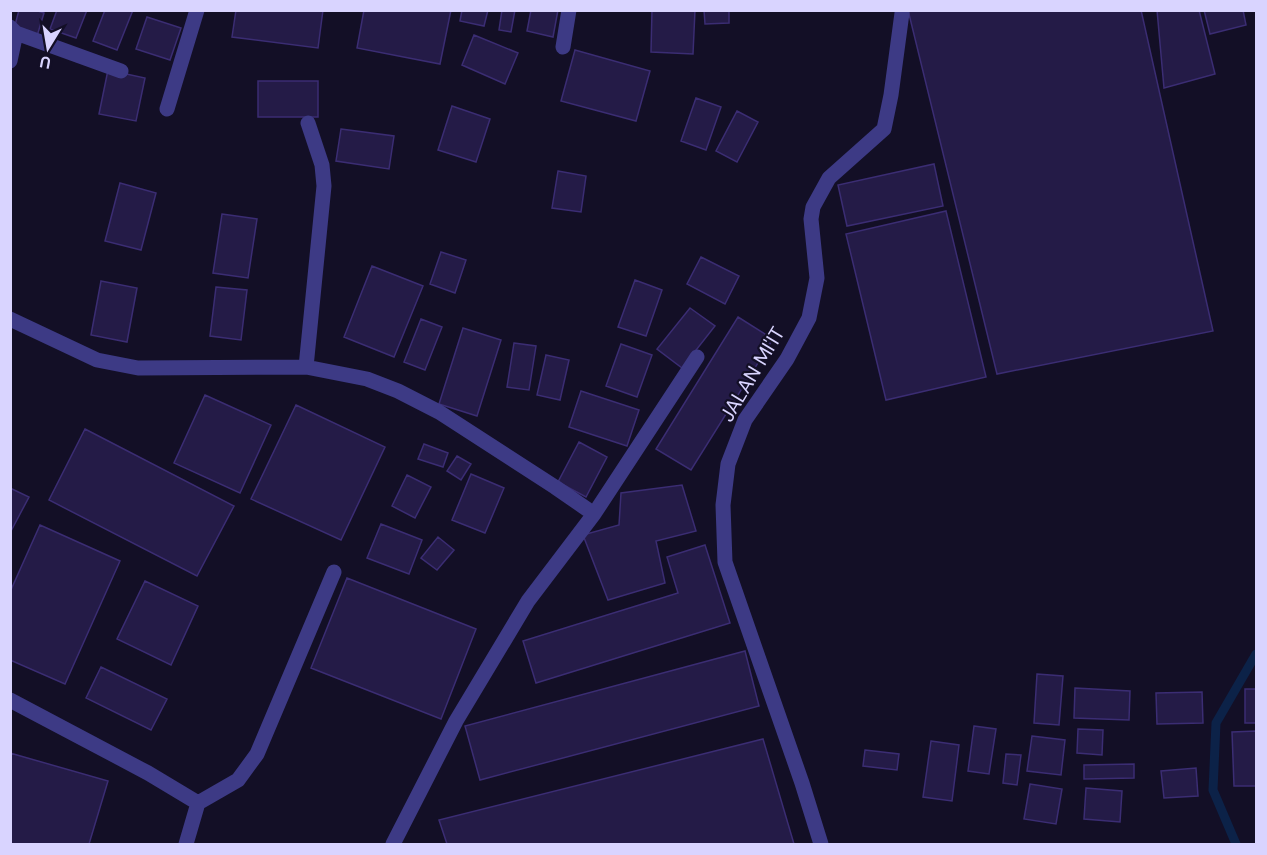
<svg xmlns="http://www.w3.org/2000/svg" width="1267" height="855" viewBox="0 0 1267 855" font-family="'DM Sans',sans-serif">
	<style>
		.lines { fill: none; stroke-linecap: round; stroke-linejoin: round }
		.stream { stroke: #0c2248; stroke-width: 9 }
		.building { fill: #241b47; stroke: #3b2d73; stroke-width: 1.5 }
		.service { stroke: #3d3a85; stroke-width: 15 }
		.minor { stroke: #3d3a85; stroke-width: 15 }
		.labels { text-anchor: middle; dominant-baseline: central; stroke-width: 4.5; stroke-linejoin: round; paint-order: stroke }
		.street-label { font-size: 20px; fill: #d9d4ff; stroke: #130f26 }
	</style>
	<rect width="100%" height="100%" fill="#130f26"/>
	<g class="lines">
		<path class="stream" d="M 1236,844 L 1213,790 L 1216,723 L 1256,654"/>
	</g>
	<path class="building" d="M 19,10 L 35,10 L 44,13 L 37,36 L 14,29 Z
		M 57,10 L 87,10 L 76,38 L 50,29 Z
		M 105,10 L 133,10 L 117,50 L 93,41 Z
		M 236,10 L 323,10 L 318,48 L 232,37 Z
		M 364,10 L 451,10 L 440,64 L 357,48 Z
		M 462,10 L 488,10 L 484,26 L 460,21 Z
		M 502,10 L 515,10 L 511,32 L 499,30 Z
		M 531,10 L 558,10 L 553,37 L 527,31 Z
		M 652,10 L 695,10 L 693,54 L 651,52 Z
		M 704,10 L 729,10 L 729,23 L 705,24 Z
		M 908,10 L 1141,10 L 1213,331 L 997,374 Z
		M 1157,10 L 1199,10 L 1215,74 L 1164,88 Z
		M 1204,10 L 1243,10 L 1246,25 L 1210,34 Z
		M 147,17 L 181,28 L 170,60 L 136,49 Z
		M 474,35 L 518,53 L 505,84 L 462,65 Z
		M 575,50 L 650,71 L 636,121 L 561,101 Z
		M 108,70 L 145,78 L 136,121 L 99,114 Z
		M 258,81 L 318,81 L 318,117 L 258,117 Z
		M 696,98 L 721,107 L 706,150 L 681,141 Z
		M 452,106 L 490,119 L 476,162 L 438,150 Z
		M 737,111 L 758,122 L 737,162 L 716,151 Z
		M 341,129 L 394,136 L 389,169 L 336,161 Z
		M 934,164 L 943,206 L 847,226 L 838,185 Z
		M 558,171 L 586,176 L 581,212 L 552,208 Z
		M 120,183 L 156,193 L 141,250 L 105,241 Z
		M 946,211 L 986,377 L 886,400 L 846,234 Z
		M 222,214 L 257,219 L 248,278 L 213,273 Z
		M 441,252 L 466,260 L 455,293 L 430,284 Z
		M 701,257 L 739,276 L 725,304 L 687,284 Z
		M 372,266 L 423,286 L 394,357 L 344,337 Z
		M 635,280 L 662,290 L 646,336 L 618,327 Z
		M 101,281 L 137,288 L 127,342 L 91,335 Z
		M 216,287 L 247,290 L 241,340 L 210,336 Z
		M 690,308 L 715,326 L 682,368 L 657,349 Z
		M 738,317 L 773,339 L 691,470 L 656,449 Z
		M 421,319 L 442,327 L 425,370 L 404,362 Z
		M 463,328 L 501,340 L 477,416 L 439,404 Z
		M 514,343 L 536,346 L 529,390 L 507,387 Z
		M 621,344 L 652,355 L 637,397 L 606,386 Z
		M 546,355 L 569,360 L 560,400 L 537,395 Z
		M 581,391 L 639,410 L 627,446 L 569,427 Z
		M 205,395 L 271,425 L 240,493 L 174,463 Z
		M 296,405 L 385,447 L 341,540 L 251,499 Z
		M 85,429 L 234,506 L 197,576 L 49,500 Z
		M 579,442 L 607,457 L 586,497 L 558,482 Z
		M 424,444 L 448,453 L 443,467 L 418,459 Z
		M 457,456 L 471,464 L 461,480 L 447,471 Z
		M 471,474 L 504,488 L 485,533 L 452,520 Z
		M 407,475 L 431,487 L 415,518 L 392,506 Z
		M 682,485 L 696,531 L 656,541 L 665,583 L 608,600 L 583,535 L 619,525 L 621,493 Z
		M 10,488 L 29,497 L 10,533 Z
		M 381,524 L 422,540 L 409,574 L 367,558 Z
		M 40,525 L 120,561 L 65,684 L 10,660 L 10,592 Z
		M 438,537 L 454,550 L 437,570 L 421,558 Z
		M 705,545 L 730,623 L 536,683 L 523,641 L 678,593 L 667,557 Z
		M 347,578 L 476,629 L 441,719 L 311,668 Z
		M 145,581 L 198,606 L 171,665 L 117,639 Z
		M 745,651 L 759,706 L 480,780 L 465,726 Z
		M 101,667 L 167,699 L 151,730 L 86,698 Z
		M 1037,674 L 1063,676 L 1059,725 L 1034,723 Z
		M 1075,688 L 1130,691 L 1129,720 L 1074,718 Z
		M 1245,689 L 1256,689 L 1256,723 L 1245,723 Z
		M 1202,692 L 1203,723 L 1157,724 L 1156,693 Z
		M 974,726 L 996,729 L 989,774 L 968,771 Z
		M 1078,729 L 1103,730 L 1102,755 L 1077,753 Z
		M 1256,731 L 1256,786 L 1234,786 L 1232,732 Z
		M 1032,736 L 1065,740 L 1061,775 L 1027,771 Z
		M 763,739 L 794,844 L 447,844 L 439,820 Z
		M 931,741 L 959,745 L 952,801 L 923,797 Z
		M 865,750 L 899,754 L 897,770 L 863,766 Z
		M 10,753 L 108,781 L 89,844 L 10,844 Z
		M 1006,754 L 1021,755 L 1017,785 L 1003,783 Z
		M 1134,764 L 1134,778 L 1084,779 L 1084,765 Z
		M 1196,768 L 1198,796 L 1164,798 L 1161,771 Z
		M 1030,784 L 1062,789 L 1056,824 L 1024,819 Z
		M 1086,788 L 1122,791 L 1120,822 L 1084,819 Z"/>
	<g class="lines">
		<path class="service" d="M 10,700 L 148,773 L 198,803 L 186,844
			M 198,803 L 238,780 L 257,754 L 334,572
			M 821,844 L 802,783 L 725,562 L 723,505 L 728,464 L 745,420 L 787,359 L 809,318 L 817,278 L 811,219 L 813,207 L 829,178 L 884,129 L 891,95 L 902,13"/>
		<path class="minor" d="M 10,27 L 16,33 L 10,61
			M 16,33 L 121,71
			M 563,47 L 569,10
			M 167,109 L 197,10
			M 10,319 L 97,360 L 138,368 L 306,367 L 367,379 L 398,391 L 439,412 L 555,487 L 594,514
			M 306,367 L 324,186 L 322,165 L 308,123
			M 393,844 L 456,721 L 528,601 L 594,514 L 697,357"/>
	</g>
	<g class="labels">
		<g class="street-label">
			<text transform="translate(752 374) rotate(-59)">JALAN MI'IT</text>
		</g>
	</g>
	<rect width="1267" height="855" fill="none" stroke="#d9d4ff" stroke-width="24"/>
	<g transform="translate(48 48) rotate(191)" stroke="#130f26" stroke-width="4.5" paint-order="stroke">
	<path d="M0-4.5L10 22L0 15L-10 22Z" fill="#d9d4ff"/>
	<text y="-9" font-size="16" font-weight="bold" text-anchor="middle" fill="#d9d4ff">U</text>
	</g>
</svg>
